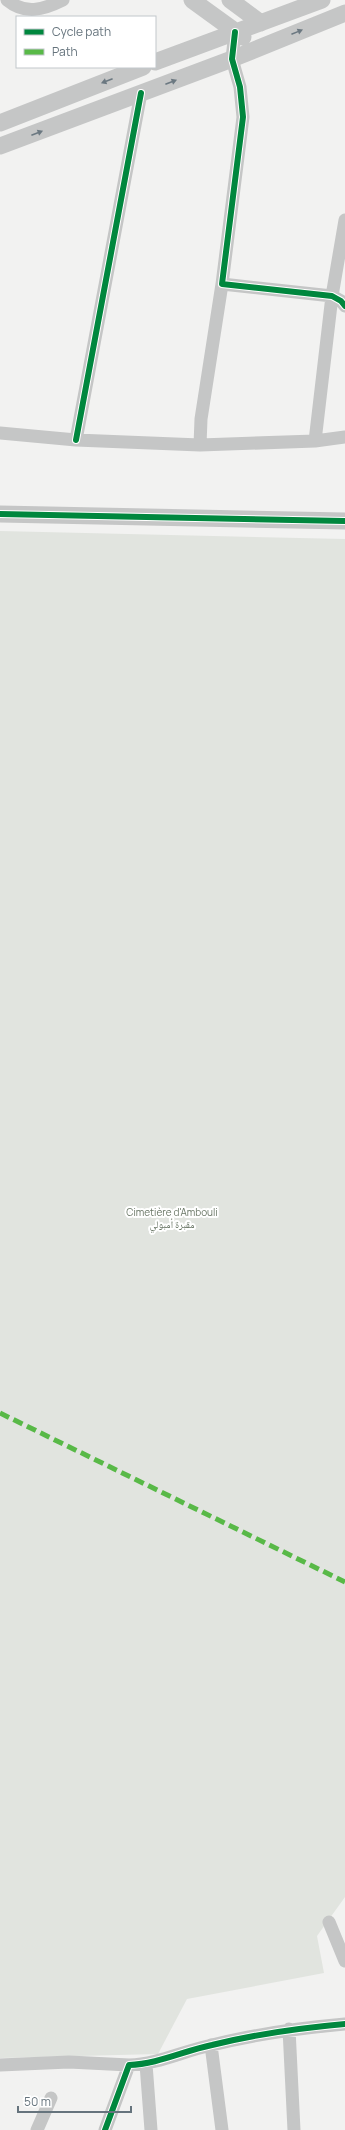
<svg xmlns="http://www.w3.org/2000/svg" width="345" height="2130" viewBox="0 0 345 2130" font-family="Manrope,'Noto Naskh Arabic',sans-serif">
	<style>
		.green { fill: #e1e4df }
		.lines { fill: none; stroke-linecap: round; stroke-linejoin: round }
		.minor { stroke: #c5c6c6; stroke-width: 13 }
		.tertiary { stroke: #c5c6c6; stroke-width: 17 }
		.quiet { stroke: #58b947; stroke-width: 5; stroke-dasharray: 10 5; stroke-linecap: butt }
		.cycleway-casing { stroke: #fff; stroke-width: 8 }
		.cycleway { stroke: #00873e; stroke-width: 6 }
		.oneway { fill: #6b7881 }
		.labels { text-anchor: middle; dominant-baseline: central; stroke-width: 4; stroke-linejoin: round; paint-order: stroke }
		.park-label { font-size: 10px; fill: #687564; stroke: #fff }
	</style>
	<rect width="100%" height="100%" fill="#f2f2f1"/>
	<path class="green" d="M 0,531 L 345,539 L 345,1897 L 317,1936 L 324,1973 L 187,1999 L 158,2054 L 0,2058 Z"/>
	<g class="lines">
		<path class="minor" d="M 7,0 C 25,15 43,10 63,0
			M 235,32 L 232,59 L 240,87 L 243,117 L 222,284 L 332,296 L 341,301 L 345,306
			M 222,284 L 201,419 L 200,445 L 315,441 L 345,437
			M 0,433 L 76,440 L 200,445
			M 76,440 L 141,93
			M 315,441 L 332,296 L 345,220
			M 329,1922 L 345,1961
			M 289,2029 L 294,2130
			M 211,2045 L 222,2130
			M 146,2064 L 151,2130
			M 0,2065 L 69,2062 L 129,2065
			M 37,2130 L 51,2098
			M 105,2130 L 129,2065 C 158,2064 183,2051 212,2045 C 256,2034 300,2028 345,2024"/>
		<path class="tertiary" d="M 192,0 L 243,37
			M 230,0 L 261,23
			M 155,62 L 322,0
			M 0,123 L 143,67
			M 0,146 L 232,59 L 345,13
			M 0,514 L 345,521"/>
		<path class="quiet" d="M 0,1413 L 345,1582"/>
		<g class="cycleway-casing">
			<path id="cycleway" d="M 235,32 L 232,59 L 240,87 L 243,117 L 222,284 L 332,296 L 341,301 L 345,306
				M 76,440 L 141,93
				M 0,514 L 345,521
				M 105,2130 L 129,2065 C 158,2064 183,2051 212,2045 C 256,2034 300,2028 345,2024"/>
		</g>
		<use href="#cycleway" class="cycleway"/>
	</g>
	<defs><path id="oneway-solid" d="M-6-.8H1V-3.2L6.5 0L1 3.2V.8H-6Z"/></defs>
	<g class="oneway">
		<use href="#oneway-solid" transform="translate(297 32) rotate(-22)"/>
		<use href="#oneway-solid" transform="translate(107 81) rotate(159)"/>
		<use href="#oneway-solid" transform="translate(171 82) rotate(-21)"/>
		<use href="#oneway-solid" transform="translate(37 133) rotate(-21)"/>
	</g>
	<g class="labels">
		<g class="park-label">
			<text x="172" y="1212">Cimetière d'Ambouli<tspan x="172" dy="12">مقبرة أمبولي</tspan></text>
		</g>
	</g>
	<rect x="16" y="16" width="140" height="52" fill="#ffffff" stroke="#c2c7cb"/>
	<rect x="24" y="29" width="20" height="6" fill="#00873e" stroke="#c2c7cb"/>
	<text x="52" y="36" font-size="12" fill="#66747d">Cycle path</text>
	<rect x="24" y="49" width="20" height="6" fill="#58b947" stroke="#c2c7cb"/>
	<text x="52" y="56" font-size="12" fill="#66747d">Path</text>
	<path d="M18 2106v6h113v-6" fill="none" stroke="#66747d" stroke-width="2"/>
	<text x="24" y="2106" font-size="12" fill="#66747d" stroke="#ffffff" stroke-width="3" paint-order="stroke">50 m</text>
</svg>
